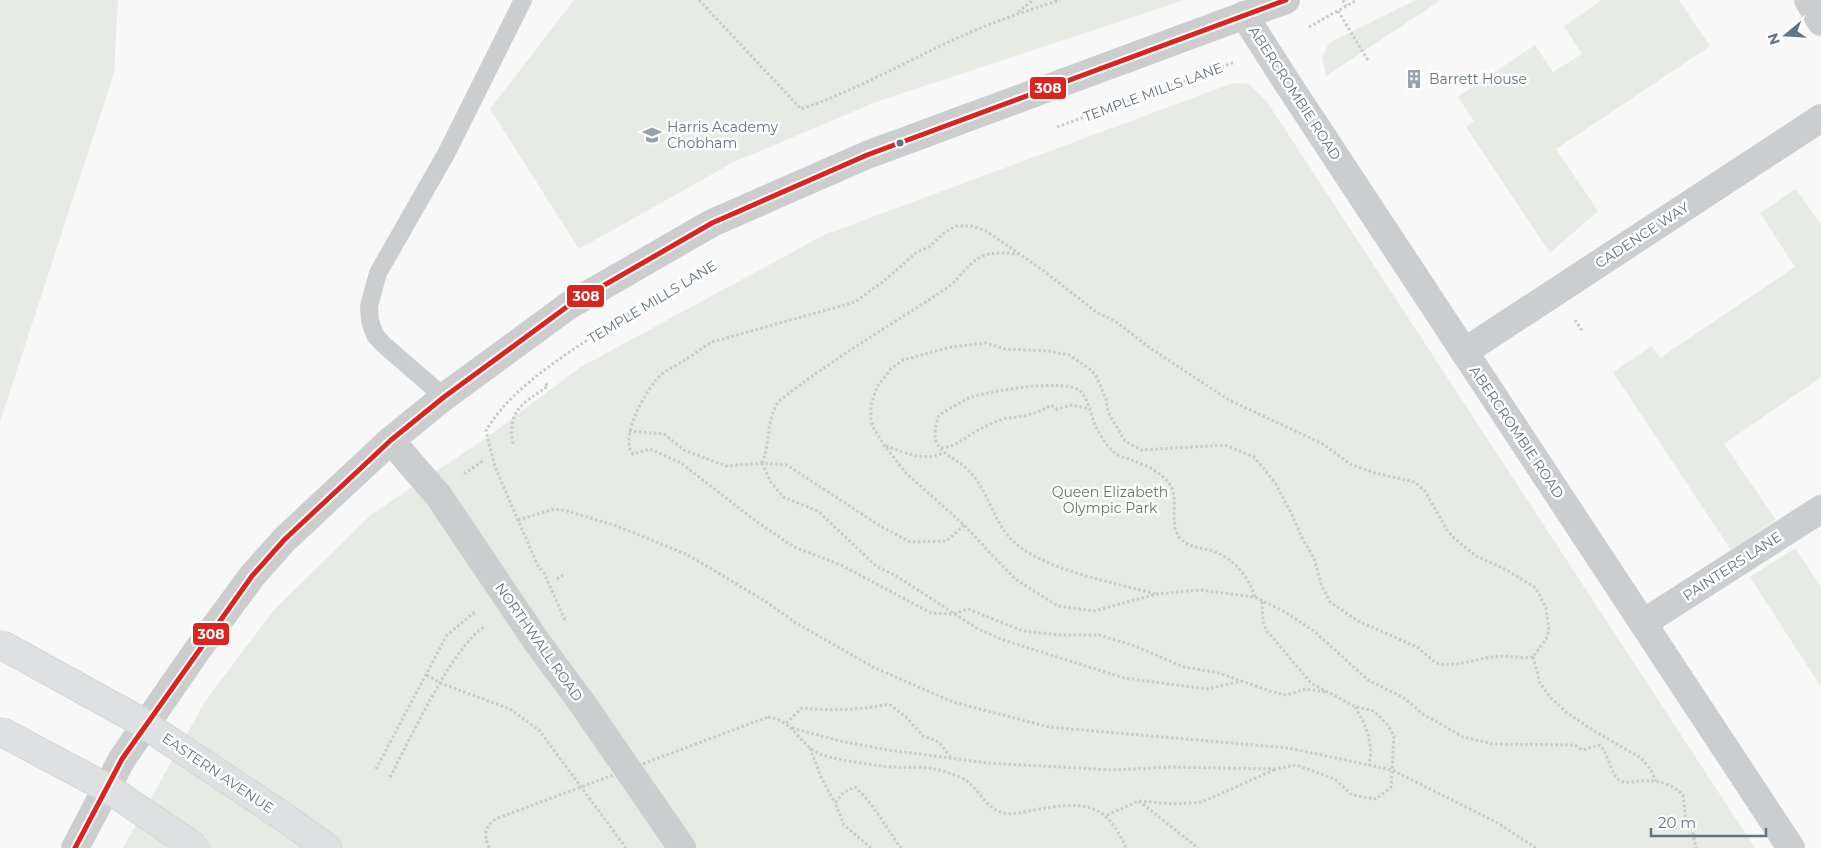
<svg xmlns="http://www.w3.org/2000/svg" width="1821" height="848" viewBox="0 0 1821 848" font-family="Montserrat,sans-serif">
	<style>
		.green { fill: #e7eae5 }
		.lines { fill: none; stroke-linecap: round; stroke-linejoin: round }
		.trunk-casing { stroke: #d4d5d5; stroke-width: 30 }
		.path { stroke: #c9cacb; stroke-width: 3; stroke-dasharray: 2.5 2.5; stroke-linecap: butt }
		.service { stroke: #cbcdce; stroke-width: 18 }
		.pedestrian { stroke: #cbcdce; stroke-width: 28 }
		.minor { stroke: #cbcdce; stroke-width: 28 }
		.tertiary { stroke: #cbcdce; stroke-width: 28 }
		.trunk { stroke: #dfe0e1; stroke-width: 28 }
		.trunk-bridge-casing { stroke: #d4d5d5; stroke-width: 30; stroke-linecap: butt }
		.path-bridge { stroke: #c9cacb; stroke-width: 3; stroke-dasharray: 2.5 2.5; stroke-linecap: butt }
		.trunk-bridge { stroke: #dfe0e1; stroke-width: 28 }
		.bus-1-casing { stroke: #fff; stroke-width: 9 }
		.bus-1 { stroke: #dc241f; stroke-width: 5 }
		.bus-dot { fill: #657481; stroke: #fff; stroke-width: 2 }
		.labels { text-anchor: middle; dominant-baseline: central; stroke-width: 5; stroke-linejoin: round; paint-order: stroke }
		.poi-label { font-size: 14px; fill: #657481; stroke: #fff; text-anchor: start }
		.street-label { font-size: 14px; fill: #657481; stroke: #fff }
		.park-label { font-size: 14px; fill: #677964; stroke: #fff }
		.line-badge { stroke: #fff; stroke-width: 2 }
		.badge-label { font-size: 14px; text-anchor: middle; font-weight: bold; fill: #fff }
	</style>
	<rect width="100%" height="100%" fill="#f8f8f8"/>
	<path class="green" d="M 0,0 L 118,0 L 114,73 L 0,422 Z
		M 574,0 L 1184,0 L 876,102 L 734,162 L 579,249 L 490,109 Z
		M 1416,0 L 1441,0 L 1326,76 L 1322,57 L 1329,43 Z
		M 1602,0 L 1679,0 L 1710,46 L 1556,149 L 1598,211 L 1550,253 L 1466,127 L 1474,121 L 1458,97 L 1535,45 L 1553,72 L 1582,54 L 1564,26 Z
		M 1233,83 L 1249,84 L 1267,102 L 1755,848 L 123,848 L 206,700 L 274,610 L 372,514 L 486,438 L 579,368 L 824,235 Z
		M 1796,189 L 1821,225 L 1821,377 L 1724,444 L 1776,520 L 1731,550 L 1613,372 L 1652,346 L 1660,358 L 1795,267 L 1760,213 Z
		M 1795,548 L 1821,587 L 1821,687 L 1750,577 Z"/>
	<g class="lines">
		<g class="trunk-casing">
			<path id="trunk" d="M 287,819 L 327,848"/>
		</g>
		<path class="path" d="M 699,0 L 801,109 C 855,91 905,62 957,38 C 991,23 1025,11 1060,0
			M 1343,0 L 1346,6
			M 1338,11 L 1369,62
			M 1018,12 L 1033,0
			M 1309,27 L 1357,0
			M 1057,127 L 1235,62
			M 1575,320 L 1583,332
			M 629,431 L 664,434 L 684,450 L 726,466 L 762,463 L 787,465 L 877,524 L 910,542 L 947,541 L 964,525
			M 513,444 C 507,410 522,404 548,386 L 544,382
			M 886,446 C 904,452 924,462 943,453
			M 941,448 C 958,446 960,440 975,432 C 981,428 1000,419 1007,418 C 1023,417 1037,414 1051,405 L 1057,409 L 1071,405 L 1090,409
			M 762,463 L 771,482 L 783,497 L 818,511 L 876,566 L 898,577 L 978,629 L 1003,640 L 1124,678 L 1207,689 L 1242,681
			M 762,463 C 771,443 765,421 779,401 C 832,359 891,325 947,288 C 960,279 966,264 981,257 C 993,251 1006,253 1018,254
			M 464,474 L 484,460
			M 518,520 L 554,509 L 567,511 L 617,526 L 688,555 L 765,601 L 796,623 L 873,667 L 953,702 L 1049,727 L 1289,748 L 1392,770 L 1496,822 L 1536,848
			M 557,579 L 563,575
			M 1155,594 C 1114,582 1040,570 1011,539 C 993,521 988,490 969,471 C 949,451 926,453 939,415 C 949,409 959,403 969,398 C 988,391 1065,378 1080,391 C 1088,398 1090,412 1094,422 C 1098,432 1106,446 1115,453 C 1119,457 1127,458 1132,460 C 1145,465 1159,471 1168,482 C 1181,497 1168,521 1179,537 C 1188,548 1201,548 1213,551 C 1234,558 1249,578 1255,597
			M 565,620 L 544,573 L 538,566 L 495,467 L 486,431 C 514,379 605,330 655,298
			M 1533,657 C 1522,659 1512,656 1501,656 C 1479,657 1459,668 1436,663 L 1417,647 L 1358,621 L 1330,602 L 1321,584 L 1314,558 L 1303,540 L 1292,515 L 1276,484 L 1254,457 L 1225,445 L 1141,450 L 1125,441 L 1108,412 L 1106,399 L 1096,376 L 1090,369 L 1069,355 L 1048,351 L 1005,349 L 986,343 L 951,347 L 903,360 L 891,369 L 877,387 L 871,405 L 871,419 L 873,427 L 884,445 L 906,473 L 964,525 L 1015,579 L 1058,606 L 1094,611 L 1157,594 L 1200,590 L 1255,597 L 1285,612 L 1315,632 L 1368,680 L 1404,698 L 1423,714 L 1463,737 L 1494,744 L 1575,745 L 1582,750 L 1600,745 C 1609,755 1611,777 1621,781 C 1626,783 1632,782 1637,781 C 1655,780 1670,782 1683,795 L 1686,821 L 1692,829 L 1696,848
			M 1533,657 L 1540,683 L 1551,698 L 1567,713 L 1594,731 L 1641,758 L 1651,770 L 1656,781
			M 427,675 L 440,683 L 510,709 L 539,730 L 626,848
			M 1325,692 L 1306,689 L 1286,695 L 1270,691 L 1219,673 L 1184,667 L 1135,646 L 1099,635 L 1059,635 L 1023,631 L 968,609 L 953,614 L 931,613 L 841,565 L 794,547 L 757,522 L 681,463 L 650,449 L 633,454 C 618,438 648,385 663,373 C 668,369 675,367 680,363 C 691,357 701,348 712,342 L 855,302 L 884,281 L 917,252 L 929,247 L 945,232 L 956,226 L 972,226 L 986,231 L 1044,271 L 1096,312 L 1115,321 L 1150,348 L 1229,400 L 1323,444 L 1350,464 L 1375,473 L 1415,482 L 1425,491 L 1447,530 L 1454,538 L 1476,556 L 1503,568 L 1536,588 L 1546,608 L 1549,630 L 1546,639 L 1533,657
			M 1355,707 C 1366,725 1374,743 1369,765
			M 768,717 C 795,721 799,746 822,755 C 838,760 876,766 893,767 C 907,768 922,766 935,769 C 944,771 959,776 967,781 C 980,791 986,809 1004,813 C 1013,815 1024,812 1034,810 C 1080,802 1105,799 1126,848
			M 786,723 L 802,708 C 831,711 860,710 889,704 L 906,717 L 923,736 L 939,742 L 951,758
			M 792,728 L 840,741 L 888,750 L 988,763 L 1112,770 L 1171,767 L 1275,769 L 1296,765 L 1335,779 L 1352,795 L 1376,799 L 1391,787 L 1394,736 L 1388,725 L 1374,711 L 1354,706 L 1311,683 L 1267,631 L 1263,622 L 1262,601
			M 810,748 L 821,777 L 835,803
			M 376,769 L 447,635 L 476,611
			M 390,777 C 410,740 452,647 485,626
			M 1139,801 L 1198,848
			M 1107,815 L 1139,801 L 1174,804 L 1202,802 L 1274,770
			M 489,848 C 484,835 484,825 498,818
			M 871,848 L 844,825 L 835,803 L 844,792 L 855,787 C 874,804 886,828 901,848"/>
		<path class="service" d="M 444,397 L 383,344 L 375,335 L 370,321 L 369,306 L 378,273 L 446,154 L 523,0"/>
		<path class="pedestrian" d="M 1808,0 L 1821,22
			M 410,463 L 438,495 L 537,642 L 582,703 L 682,848"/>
		<path class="minor" d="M 1244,15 L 1288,84 L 1791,848
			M 1464,352 L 1821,118
			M 391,440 L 410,463
			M 1643,623 L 1821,509"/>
		<path class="tertiary" d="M 75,848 L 122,759 L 196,652 L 252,576 L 285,539 L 391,440 L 444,397 L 568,306 L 712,223 L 867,155 L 1286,0"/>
		<use href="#trunk" class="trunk"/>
		<g class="trunk-bridge-casing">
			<path id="trunk-bridge" d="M 0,644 L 138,720 L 287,819
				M 0,731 L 109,789 L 196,848"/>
		</g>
		<path class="path-bridge" d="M 498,818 L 768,717"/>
		<use href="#trunk-bridge" class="trunk-bridge"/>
		<g class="bus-1-casing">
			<path id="bus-1" d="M 75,848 L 122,759 L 252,576 L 285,539 L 391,440 L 444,397 L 568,306 L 712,223 L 867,155 L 1286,0"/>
		</g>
		<use href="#bus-1" class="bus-1"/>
	</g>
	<defs>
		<g id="building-bare" transform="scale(1.5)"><path d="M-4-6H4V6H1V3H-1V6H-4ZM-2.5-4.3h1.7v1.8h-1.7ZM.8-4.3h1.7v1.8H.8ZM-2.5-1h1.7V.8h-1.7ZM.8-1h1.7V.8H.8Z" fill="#98a2ab" stroke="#fff" stroke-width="2.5" paint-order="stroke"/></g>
		<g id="school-bare" transform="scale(1.5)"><path d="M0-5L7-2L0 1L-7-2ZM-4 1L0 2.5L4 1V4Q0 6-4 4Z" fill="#98a2ab" stroke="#fff" stroke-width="2.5" paint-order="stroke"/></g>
	</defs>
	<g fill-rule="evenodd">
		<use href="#building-bare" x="1414" y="79"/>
		<use href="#school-bare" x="652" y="135"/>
	</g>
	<circle class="bus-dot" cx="900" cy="143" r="4.5"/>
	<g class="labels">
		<g class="poi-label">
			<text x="1429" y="79">Barrett House</text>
			<text x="667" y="127">Harris Academy<tspan x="667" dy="16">Chobham</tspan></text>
		</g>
		<g class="street-label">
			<text transform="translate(1153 92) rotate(-20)">TEMPLE MILLS LANE</text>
			<text transform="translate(1295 93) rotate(57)">ABERCROMBIE ROAD</text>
			<text transform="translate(1642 235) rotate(-33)">CADENCE WAY</text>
			<text transform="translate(652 302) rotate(-31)">TEMPLE MILLS LANE</text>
			<text transform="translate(1517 432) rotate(56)">ABERCROMBIE ROAD</text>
			<text transform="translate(1732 566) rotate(-33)">PAINTERS LANE</text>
			<text transform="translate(539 642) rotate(55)">NORTHWALL ROAD</text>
			<text transform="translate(218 773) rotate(34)">EASTERN AVENUE</text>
		</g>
		<g class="park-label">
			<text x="1110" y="492">Queen Elizabeth<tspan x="1110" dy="16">Olympic Park</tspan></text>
		</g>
	</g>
	<g class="line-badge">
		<rect x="1029" y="76" width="38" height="24" rx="5" fill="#dc241f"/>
		<rect x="566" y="284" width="39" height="24" rx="5" fill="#dc241f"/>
		<rect x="192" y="622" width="38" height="24" rx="5" fill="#dc241f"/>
	</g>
	<g class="badge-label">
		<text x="1048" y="93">308</text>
		<text x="586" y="301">308</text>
		<text x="211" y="639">308</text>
	</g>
	<g transform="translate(1786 35) rotate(252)" stroke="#ffffff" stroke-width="4" paint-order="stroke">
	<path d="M0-4L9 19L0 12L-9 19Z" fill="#657481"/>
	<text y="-8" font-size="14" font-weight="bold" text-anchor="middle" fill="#657481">N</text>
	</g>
	<path d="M1651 828v8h115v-8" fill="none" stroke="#657481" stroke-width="2.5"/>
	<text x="1658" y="828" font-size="15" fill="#657481" stroke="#ffffff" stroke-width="4" paint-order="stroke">20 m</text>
</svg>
